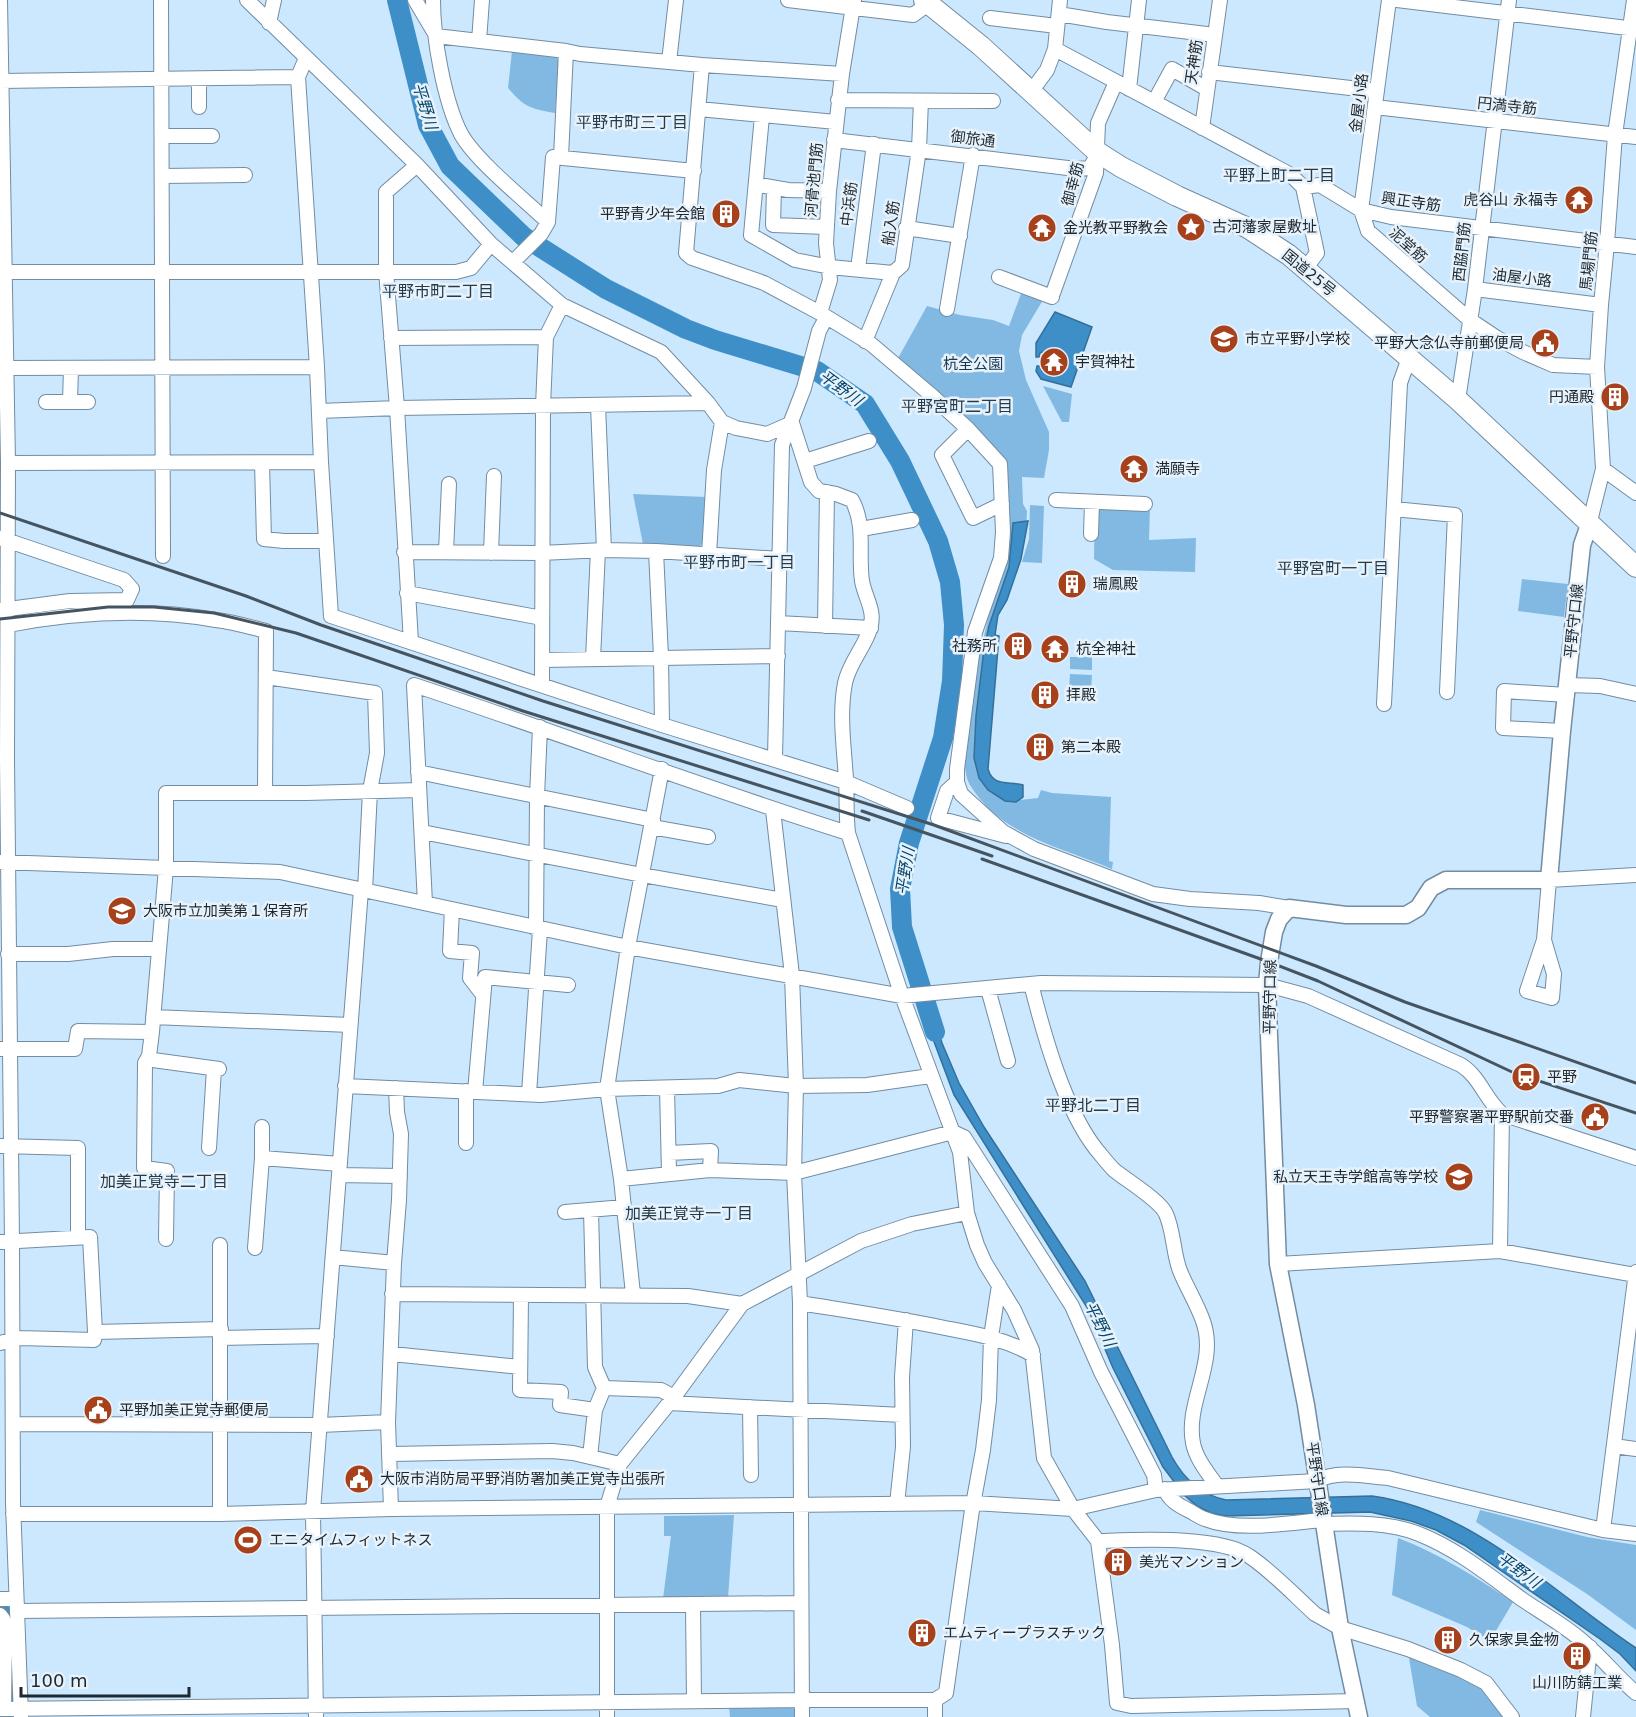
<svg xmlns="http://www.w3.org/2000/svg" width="1636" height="1717" viewBox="0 0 1636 1717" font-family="'DejaVu Sans','Noto Sans JP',sans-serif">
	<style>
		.green { fill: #82b9e2 }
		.water { fill: #3e8fc7; stroke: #34709a; stroke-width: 1.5 }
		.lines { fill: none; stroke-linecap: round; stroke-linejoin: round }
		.river { stroke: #3e8fc7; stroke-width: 20 }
		.minor-casing { stroke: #738ca1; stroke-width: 16 }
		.major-casing { stroke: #738ca1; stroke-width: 19 }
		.highway-casing { stroke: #738ca1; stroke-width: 22 }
		.minor { stroke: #fff; stroke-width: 14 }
		.major { stroke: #fff; stroke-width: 16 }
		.highway { stroke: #fff; stroke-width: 20 }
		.rail { stroke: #465460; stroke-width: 3 }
		.labels { text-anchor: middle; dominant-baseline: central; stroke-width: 5; stroke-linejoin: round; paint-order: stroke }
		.street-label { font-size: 15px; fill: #1e2831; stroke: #e7f2fb }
		.poi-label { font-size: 15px; fill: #1e2831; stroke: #e7f2fb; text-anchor: start }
		.park-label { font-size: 15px; fill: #173951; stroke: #e7f2fb }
		.water-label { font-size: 16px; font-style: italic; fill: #05466c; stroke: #e7f2fb }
		.neighbourhood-label { font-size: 16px; fill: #243b4c; stroke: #e7f2fb }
	</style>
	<rect width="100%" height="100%" fill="#cce8fe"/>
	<path class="green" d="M 512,51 L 553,55 L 559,60 L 555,113 C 531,109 524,107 508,88 Z
		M 1022,291 L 1043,300 L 1022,335 L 1019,351 L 1026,380 L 1049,432 L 1049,450 L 1044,478 L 1022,477 L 1023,504 L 1027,511 L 1026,529 L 1022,553 L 997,615 L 987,769 L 995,781 L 1020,800 L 1038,798 L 1041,790 L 1052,793 L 1111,797 L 1109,861 L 1113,862 L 1112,869 C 1061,847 1001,836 970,785 C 952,755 984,641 991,605 C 993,590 993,575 995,560 C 998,526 1001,493 1003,459 L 979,431 L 897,360 L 927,306 L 960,315 L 993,320 L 1009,326 Z
		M 1043,386 L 1072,394 L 1069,422 L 1062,422 Z
		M 633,494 L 706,497 L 703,543 L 698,548 L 644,549 Z
		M 1095,504 L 1150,507 L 1149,540 L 1196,538 L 1195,572 L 1113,570 L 1094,559 Z
		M 1030,505 L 1044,506 L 1042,563 L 1022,562 L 1029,539 Z
		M 1522,579 L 1568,584 L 1564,617 L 1518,611 Z
		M 1070,657 L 1092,657 L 1092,670 L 1070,669 Z
		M 1070,674 L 1092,675 L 1091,690 L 1069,689 Z
		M 1480,1510 L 1587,1537 L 1636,1545 L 1636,1630 L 1587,1594 L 1476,1522 Z
		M 734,1515 L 728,1598 L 663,1599 L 671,1536 L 664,1536 L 664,1516 Z
		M 1398,1538 C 1440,1554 1476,1577 1513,1602 L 1490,1641 L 1467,1627 L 1392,1595 Z
		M 1409,1658 L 1470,1682 L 1483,1689 L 1503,1717 L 1430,1717 L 1417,1706 Z
		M 729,1706 L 790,1706 L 794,1709 L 794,1717 L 730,1717 Z"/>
	<path class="water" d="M 1055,312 L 1092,327 L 1071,387 L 1041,379 L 1036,371 L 1037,366 L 1040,366 L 1042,371 L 1048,372 L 1051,366 L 1056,366 L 1057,358 L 1051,358 L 1051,354 C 1047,352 1044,351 1040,353 L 1039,357 L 1036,357 L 1036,343 Z
		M 1028,521 L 1021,559 L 1007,600 L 998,615 L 995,635 L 999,636 L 988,769 C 993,787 1008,781 1023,785 L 1023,797 L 1016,802 L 1005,801 L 988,790 L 979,778 L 974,758 L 976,716 L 984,649 L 989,626 L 1009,567 L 1013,523 Z
		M 932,1006 L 942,1043 L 959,1083 L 984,1127 L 1085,1281 L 1172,1457 C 1184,1479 1202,1495 1226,1500 L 1372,1496 C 1475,1510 1553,1593 1636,1648 L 1636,1671 L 1620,1654 L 1600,1639 L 1464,1545 L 1436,1530 L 1411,1521 L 1370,1512 L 1225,1516 L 1211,1513 L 1197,1506 L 1185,1496 L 1163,1467 L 1113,1368 L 1088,1309 L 954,1095 L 921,1007 Z"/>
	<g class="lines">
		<path class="river" d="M 397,0 L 428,125 L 450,166 L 524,237 L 606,289 L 686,329 L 715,340 L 817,371 L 865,404 L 900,461 L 938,541 L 950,582 L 954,625 L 952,681 L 943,738 L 909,843 L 900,889 L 902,927 L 935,1032
			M 0,1607 L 10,1614 L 11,1717"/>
		<g class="minor-casing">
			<path id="minor" d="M 0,0 L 8,463 L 7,760 L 12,1242 L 13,1503 L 21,1717
				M 161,0 L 163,556
				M 247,0 L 417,165 L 491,244 L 562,305 L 661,352 L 708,403 L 722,422 L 736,428 L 767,434 L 792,423
				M 415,0 L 434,32
				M 433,0 C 433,37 444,101 461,134 C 476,161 524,199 548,222
				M 788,0 L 913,15 L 928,4
				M 1397,0 L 1636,29
				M 1059,14 L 1107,22 L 1215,35
				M 990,18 L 1057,26
				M 269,23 L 274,0
				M 436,36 L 566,51 L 580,54 L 702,65 L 842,74
				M 479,41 L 482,0
				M 1055,49 L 1291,175 L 1303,187
				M 306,58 L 298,77 L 317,367 L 321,462 L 331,616 L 662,725 L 846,782 L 907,808
				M 669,62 L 676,0
				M 702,65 L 686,253 L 692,258 L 764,283 L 820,313 L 871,344 L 930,394 L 968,429 L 1000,464 L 1003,532 L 1001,558 L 975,632 L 957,769 L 957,782 L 961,794 L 1003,832 L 1034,849 L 1153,894 L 1190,899 L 1259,903 L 1289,908
				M 1209,72 L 1377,91
				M 0,81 L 298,77
				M 1129,89 L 1139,0
				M 1030,93 L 1047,70 L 1055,49 L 1060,0
				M 838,100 L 993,101
				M 1154,102 L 1172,69 L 1207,89
				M 199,107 L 199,79
				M 1375,107 L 1636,137
				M 699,109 L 836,122
				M 762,116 L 751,235 L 795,260 L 830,267 L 893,273
				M 1202,128 L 1220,0
				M 162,136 L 212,136
				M 834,140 L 1076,169 L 1090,168 L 1095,159 L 1096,151
				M 561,157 L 566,51
				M 162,176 L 245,175
				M 765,186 L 788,190 L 829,191
				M 1303,187 L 1320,185 L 1361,210 L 1368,231 L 1470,320 L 1497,338 L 1523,352 L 1553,365 L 1597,367
				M 1303,187 L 1317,253 L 1305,269
				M 774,188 L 773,225 L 827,227
				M 1361,210 L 1391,217 L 1636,247
				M 1361,210 L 1389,0
				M 906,228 L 960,236
				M 513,262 L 541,234 L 548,222 L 553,157 L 694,171
				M 858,269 L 874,144
				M 0,272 L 456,272 L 471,268 L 491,244
				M 999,277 L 1052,297
				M 1475,289 L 1601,305
				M 1053,293 L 1096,173 L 1098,123 L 1116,82
				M 947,309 L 973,155
				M 820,313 L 830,280 L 826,243 L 829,191 L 842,74 L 854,0
				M 391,338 L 546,337
				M 865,341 L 893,273 L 902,265 L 919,149 L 921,101
				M 0,368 L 317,367
				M 1458,400 L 1475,289 L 1509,0
				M 46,402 L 70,402 L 71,368
				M 70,402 L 88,402
				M 598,405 L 604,550
				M 319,411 L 397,408 L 708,403
				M 792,423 L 811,482 L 819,491 L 836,494 L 852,500 C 866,526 858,553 862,581 C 865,598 876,611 870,629 C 864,648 849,663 845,683 C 839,714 844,747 846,779 C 847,797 846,815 848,833 L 902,996 L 960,1152 L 967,1213 L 977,1245 L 985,1263 L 1014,1310 L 1032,1350 L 1044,1458 L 1073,1509 L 1098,1541 L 1112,1645 L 1117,1703 L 1131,1706 L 1356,1701
				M 968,429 L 942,455 L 973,518 L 1002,504
				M 805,461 L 869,441
				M 8,463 L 321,462
				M 262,463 L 264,539 L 284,541 L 326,541
				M 1603,469 L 1636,493
				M 1056,500 L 1145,504
				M 1394,509 L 1455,515 L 1447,692
				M 1589,525 L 1603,469 L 1597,367 L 1601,305 L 1607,243 L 1615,135 L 1634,0
				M 861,529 L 912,520
				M 1091,534 L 1092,502
				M 656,551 L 661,657 L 662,725
				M 404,552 L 541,553 L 604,550 L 656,551 L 780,559
				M 446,552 L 449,484
				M 491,553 L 494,476
				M 709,555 L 714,470 L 722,422
				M 407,593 L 542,618
				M 0,610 L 70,601 L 127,600 L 132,589 L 124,580 L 0,538
				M 778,623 L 871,628
				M 8,625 C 76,612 148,608 216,620 C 233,622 250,627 266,631 L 265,793
				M 825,626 L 827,492
				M 411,642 L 397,408 L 386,271 L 386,192 L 417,165
				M 593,659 L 598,550
				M 542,660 L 778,656
				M 266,677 L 375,693 L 377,753 L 370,791 L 365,891
				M 542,685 L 543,406 L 546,337 L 562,305
				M 1568,685 L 1600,686 L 1636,694
				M 1384,704 L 1400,383 L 1409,358
				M 1562,731 L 1503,728 L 1504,691 L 1567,695
				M 775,758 L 782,445 L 804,388 L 819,331 L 826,318
				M 418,772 L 653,820
				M 957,782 L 947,791 L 938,818 L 1006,836
				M 773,810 L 792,975 L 796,1086 L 794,1173 L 800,1303 L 802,1717
				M 652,827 L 708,837
				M 422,832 L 642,875 L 783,900
				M 0,862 L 280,872 L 628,947 L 902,996 L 1041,983 L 1267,985 L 1308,996 L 1461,1065 C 1480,1077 1485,1099 1502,1114 L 1636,1158
				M 425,903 L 414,685 C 559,733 702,787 848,833
				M 452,909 L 450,951 L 472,953 L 470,978 L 483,995
				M 536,929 L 537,797 L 540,727
				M 1544,940 L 1554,974 L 1552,998 L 1527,991 L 1544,940 L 1549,880 L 1636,875
				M 8,954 L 68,954 L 113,949 L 159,949
				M 1031,984 C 1044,1035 1064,1108 1096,1149 C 1102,1156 1108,1164 1114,1170 C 1126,1180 1161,1201 1166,1214 C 1174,1232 1173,1253 1180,1271 C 1187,1288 1197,1304 1203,1321 C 1218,1363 1185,1402 1193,1443 C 1196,1459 1208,1473 1217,1486
				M 988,989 L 1008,1061
				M 153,1017 L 350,1025
				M 0,1049 L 75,1049 L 78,1031 L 152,1032
				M 149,1056 L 153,1060 L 219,1069
				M 345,1086 L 541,1095 L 607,1089 L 718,1086 L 739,1080 L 796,1086 L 867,1085 L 930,1076
				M 667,1088 L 669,1173
				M 475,1092 L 485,977 L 568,985
				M 529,1094 L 540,930
				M 466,1143 L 466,1091
				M 0,1146 L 78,1148 L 78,1237
				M 209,1148 L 214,1069
				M 669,1153 L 711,1151 L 710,1170
				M 262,1158 L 340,1164
				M 339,1175 L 400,1176
				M 621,1179 L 710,1170 L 794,1173 L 953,1132 L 964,1137 L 1072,1306 L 1101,1372 L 1154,1475 L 1156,1490
				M 565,1212 L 624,1207
				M 166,1239 L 167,1171 L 144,1168 L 145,1063 L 149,1056 L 152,1032 L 166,868 L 166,793 L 306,793 L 419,790
				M 0,1242 L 90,1237 L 95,1332 L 94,1340 L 19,1338 L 0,1343
				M 220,1245 L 220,1514
				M 255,1248 L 262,1158 L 262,1127
				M 1500,1251 L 1502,1114
				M 333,1257 L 394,1263
				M 1278,1264 L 1500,1251 L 1636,1275
				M 392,1294 L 688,1296 L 742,1304
				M 633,1294 L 621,1179 L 607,1089 L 628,947 L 662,769
				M 521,1295 L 520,1390 L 561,1392 L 560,1405 L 595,1410
				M 800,1303 C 849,1311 897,1318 945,1328 C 976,1334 1006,1339 1033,1355
				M 95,1332 L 221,1329
				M 220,1338 L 327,1336
				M 392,1354 L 520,1367
				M 604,1388 L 661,1390 L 674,1397
				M 669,1403 L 902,1415
				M 750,1407 L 751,1475
				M 13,1424 L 320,1425 L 388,1422
				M 1614,1446 L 1636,1449
				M 391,1454 L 552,1451 L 573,1453 L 620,1464
				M 590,1457 L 595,1410 L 604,1388 L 595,1367 L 591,1210
				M 1165,1489 C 1169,1500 1178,1505 1188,1510 C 1194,1513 1199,1517 1205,1519 C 1238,1532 1288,1523 1323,1520
				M 897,1504 L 903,1447 L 902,1377 L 906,1320
				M 391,1509 L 388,1422 L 394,1263 L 399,1200 L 401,1134 L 397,1112 L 396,1088
				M 13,1514 L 220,1514 L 391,1509 L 974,1503 L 1073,1509 L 1156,1490 L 1317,1481 C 1337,1470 1365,1476 1388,1478 L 1603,1530 L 1636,1534
				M 1323,1524 C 1355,1523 1389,1522 1419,1534 C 1457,1549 1490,1576 1523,1600 C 1545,1615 1571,1629 1590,1648 C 1606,1662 1619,1679 1636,1693
				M 1603,1530 L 1636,1272
				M 1098,1541 C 1135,1540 1219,1535 1249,1556 C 1273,1572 1294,1595 1315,1614 L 1340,1628 L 1408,1649 L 1461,1670 L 1486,1683 L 1512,1717
				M 0,1599 L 15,1599
				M 693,1604 L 694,1701
				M 17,1611 L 800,1603
				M 0,1615 L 3,1619 L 5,1626 L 4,1709
				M 0,1709 L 802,1700 L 935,1700 L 946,1693 L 972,1510 L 983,1450 L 989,1400 L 991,1337 L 999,1285
				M 316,1717 L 313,1511 L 361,890
				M 607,1717 L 607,1507 L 620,1464 L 674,1397 L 742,1304 L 861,1241 L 912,1224 L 967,1213
				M 935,1717 L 935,1700
				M 1583,1717 L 1590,1647"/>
		</g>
		<g class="major-casing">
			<path id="major" d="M 1359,1717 L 1340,1628 L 1306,1405 L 1278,1264 L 1267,985 L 1269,962 L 1274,932 L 1279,919 L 1289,908 L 1346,915 L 1406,915 L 1418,908 L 1431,888 L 1446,880 L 1549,880 L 1562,731 L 1582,545 L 1589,525"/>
		</g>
		<g class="highway-casing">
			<path id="highway" d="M 924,0 L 981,46 L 1096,151 L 1121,167 L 1177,196 L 1248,228 L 1289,255 L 1458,400 L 1636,567"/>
		</g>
		<use href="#minor" class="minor"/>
		<use href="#major" class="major"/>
		<use href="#highway" class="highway"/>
		<path class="rail" d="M 0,513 L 246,596 L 321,625 L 543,701 L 934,825 L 1316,966 L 1405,1002 L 1636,1083
			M 0,619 L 108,607 L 154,607 L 214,613 L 296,633 L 523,711 L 869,820
			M 862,811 L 992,856
			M 982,859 L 1269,962 L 1318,981 L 1512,1072 L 1636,1113"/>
	</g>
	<defs>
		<g id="temple-disc" transform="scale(1.5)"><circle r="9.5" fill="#a7411b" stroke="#e7f2fb"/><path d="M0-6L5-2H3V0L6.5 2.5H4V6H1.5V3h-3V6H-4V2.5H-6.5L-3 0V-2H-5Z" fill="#fff"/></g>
		<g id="building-disc" transform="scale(1.5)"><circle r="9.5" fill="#a7411b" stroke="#e7f2fb"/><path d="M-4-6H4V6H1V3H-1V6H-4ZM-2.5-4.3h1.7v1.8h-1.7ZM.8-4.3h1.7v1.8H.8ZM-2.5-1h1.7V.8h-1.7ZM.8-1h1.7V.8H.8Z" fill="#fff"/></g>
		<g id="sight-disc" transform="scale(1.5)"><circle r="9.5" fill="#a7411b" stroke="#e7f2fb"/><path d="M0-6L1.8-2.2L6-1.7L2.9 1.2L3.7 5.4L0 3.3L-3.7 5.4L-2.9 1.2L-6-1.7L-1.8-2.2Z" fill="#fff"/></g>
		<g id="school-disc" transform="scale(1.5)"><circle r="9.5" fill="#a7411b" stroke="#e7f2fb"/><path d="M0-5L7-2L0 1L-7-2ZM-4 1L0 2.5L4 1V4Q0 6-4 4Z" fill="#fff"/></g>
		<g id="civic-disc" transform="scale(1.5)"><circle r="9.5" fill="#a7411b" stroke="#e7f2fb"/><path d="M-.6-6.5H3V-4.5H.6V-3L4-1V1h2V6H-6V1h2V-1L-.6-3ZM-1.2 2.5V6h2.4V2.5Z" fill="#fff"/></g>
		<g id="station-disc" transform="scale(1.5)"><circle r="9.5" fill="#a7411b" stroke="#e7f2fb"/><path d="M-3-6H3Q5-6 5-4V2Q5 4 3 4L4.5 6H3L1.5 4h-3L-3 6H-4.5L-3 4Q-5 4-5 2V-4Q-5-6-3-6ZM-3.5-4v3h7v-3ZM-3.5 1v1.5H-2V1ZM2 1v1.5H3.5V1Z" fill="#fff"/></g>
		<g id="stadium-disc" transform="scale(1.5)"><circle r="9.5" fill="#a7411b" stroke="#e7f2fb"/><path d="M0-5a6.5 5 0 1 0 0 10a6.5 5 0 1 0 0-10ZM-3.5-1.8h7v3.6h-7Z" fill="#fff"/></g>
	</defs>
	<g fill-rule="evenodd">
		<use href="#temple-disc" x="1579" y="200"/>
		<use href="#building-disc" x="726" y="214"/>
		<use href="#sight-disc" x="1191" y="227"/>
		<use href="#temple-disc" x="1042" y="228"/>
		<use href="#school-disc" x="1224" y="339"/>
		<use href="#civic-disc" x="1545" y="343"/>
		<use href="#temple-disc" x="1054" y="362"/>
		<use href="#building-disc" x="1615" y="397"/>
		<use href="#temple-disc" x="1134" y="469"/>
		<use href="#building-disc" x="1072" y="584"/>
		<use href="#building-disc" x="1018" y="646"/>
		<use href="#temple-disc" x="1055" y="649"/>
		<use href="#building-disc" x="1045" y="695"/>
		<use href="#building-disc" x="1040" y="747"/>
		<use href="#school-disc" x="122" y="911"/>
		<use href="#station-disc" x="1526" y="1077"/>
		<use href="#civic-disc" x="1595" y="1117"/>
		<use href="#school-disc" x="1459" y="1177"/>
		<use href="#civic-disc" x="98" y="1410"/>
		<use href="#civic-disc" x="359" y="1479"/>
		<use href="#stadium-disc" x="248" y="1540"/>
		<use href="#building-disc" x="1118" y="1562"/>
		<use href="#building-disc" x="922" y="1633"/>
		<use href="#building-disc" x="1448" y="1640"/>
		<use href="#building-disc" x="1577" y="1656"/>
	</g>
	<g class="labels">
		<g class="street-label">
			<text transform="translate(1194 62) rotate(-82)">天神筋</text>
			<text transform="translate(1359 103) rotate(-83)">金屋小路</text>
			<text transform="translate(1507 106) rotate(6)">円満寺筋</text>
			<text transform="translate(973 139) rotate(7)">御旅通</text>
			<text transform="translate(814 180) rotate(-85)">河骨池門筋</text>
			<text transform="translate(1073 184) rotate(-75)">御幸筋</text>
			<text transform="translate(1411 202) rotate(8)">興正寺筋</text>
			<text transform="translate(849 204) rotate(-83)">中浜筋</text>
			<text transform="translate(891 223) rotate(-82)">船入筋</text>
			<text transform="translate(1408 245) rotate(42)">泥堂筋</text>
			<text transform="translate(1462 252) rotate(-84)">西脇門筋</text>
			<text transform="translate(1589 261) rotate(-84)">馬場門筋</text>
			<text transform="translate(1309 273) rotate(39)">国道25号</text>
			<text transform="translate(1522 278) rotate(7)">油屋小路</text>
			<text transform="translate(1574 621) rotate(-84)">平野守口線</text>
			<text transform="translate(1270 997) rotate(-89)">平野守口線</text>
			<text transform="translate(1317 1479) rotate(82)">平野守口線</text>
		</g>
		<g class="poi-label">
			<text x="1558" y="200" text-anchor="end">虎谷山 永福寺</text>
			<text x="705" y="214" text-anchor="end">平野青少年会館</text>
			<text x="1212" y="227">古河藩家屋敷址</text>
			<text x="1063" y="228">金光教平野教会</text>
			<text x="1245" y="339">市立平野小学校</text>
			<text x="1524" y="343" text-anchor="end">平野大念仏寺前郵便局</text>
			<text x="1075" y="362">宇賀神社</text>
			<text x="1594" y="397" text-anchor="end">円通殿</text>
			<text x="1155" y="469">満願寺</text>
			<text x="1093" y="584">瑞鳳殿</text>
			<text x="997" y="646" text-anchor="end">社務所</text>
			<text x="1076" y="649">杭全神社</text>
			<text x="1066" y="695">拝殿</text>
			<text x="1061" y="747">第二本殿</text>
			<text x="143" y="911">大阪市立加美第１保育所</text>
			<text x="1547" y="1077">平野</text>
			<text x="1574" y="1117" text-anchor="end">平野警察署平野駅前交番</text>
			<text x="1438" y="1177" text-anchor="end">私立天王寺学館高等学校</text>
			<text x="119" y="1410">平野加美正覚寺郵便局</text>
			<text x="380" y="1479">大阪市消防局平野消防署加美正覚寺出張所</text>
			<text x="269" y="1540">エニタイムフィットネス</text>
			<text x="1139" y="1562">美光マンション</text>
			<text x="943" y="1633">エムティープラスチック</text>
			<text x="1469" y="1640">久保家具金物</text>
			<text x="1577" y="1683" text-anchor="middle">山川防錆工業</text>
		</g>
		<g class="park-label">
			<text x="973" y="364">杭全公園</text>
		</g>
		<g class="water-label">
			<text transform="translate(425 106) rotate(73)">平野川</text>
			<text transform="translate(841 388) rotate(36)">平野川</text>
			<text transform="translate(905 871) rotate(-81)">平野川</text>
			<text transform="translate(1100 1324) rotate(63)">平野川</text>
			<text transform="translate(1519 1570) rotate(36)">平野川</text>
		</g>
		<g class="neighbourhood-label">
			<text x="632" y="122">平野市町三丁目</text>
			<text x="1279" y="175">平野上町二丁目</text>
			<text x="438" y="291">平野市町二丁目</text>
			<text x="957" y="406">平野宮町二丁目</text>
			<text x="739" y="562">平野市町一丁目</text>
			<text x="1333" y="568">平野宮町一丁目</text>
			<text x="1093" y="1105">平野北二丁目</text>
			<text x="164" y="1181">加美正覚寺二丁目</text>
			<text x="689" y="1213">加美正覚寺一丁目</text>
		</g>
	</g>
	<path d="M21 1687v9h168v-9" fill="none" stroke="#1e2831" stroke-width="3"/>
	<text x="30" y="1687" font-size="18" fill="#1e2831" stroke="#e7f2fb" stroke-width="4.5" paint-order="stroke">100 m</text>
</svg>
